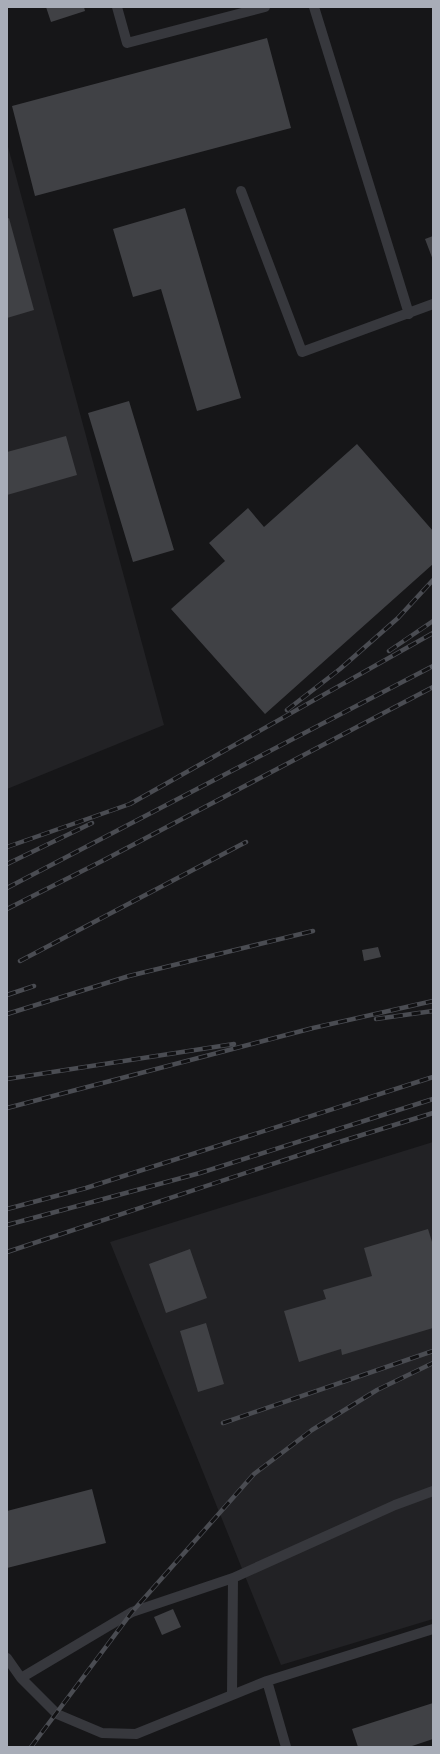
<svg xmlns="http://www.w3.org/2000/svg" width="440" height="1754" viewBox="0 0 440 1754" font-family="'Work Sans',sans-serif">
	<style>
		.built { fill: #222225 }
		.building { fill: #404145 }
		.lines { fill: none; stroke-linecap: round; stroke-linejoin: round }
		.service { stroke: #37383d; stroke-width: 10 }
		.rail-casing { stroke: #4a4c52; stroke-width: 4.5 }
		.rail { stroke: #111113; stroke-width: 3; stroke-dasharray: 9; stroke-linecap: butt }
	</style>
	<rect width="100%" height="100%" fill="#161618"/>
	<path class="built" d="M 7,143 L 164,725 L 7,789 Z
		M 433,1142 L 433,1619 L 281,1665 L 110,1242 Z"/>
	<path class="building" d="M 46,7 L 84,7 L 85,11 L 51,22 Z
		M 267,38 L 291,128 L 35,196 L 12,106 Z
		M 185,208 L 241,398 L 197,411 L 161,289 L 133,297 L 113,229 Z
		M 9,218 L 34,310 L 7,318 L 7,219 Z
		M 433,236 L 433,260 L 425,239 Z
		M 129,401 L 174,550 L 133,562 L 88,413 Z
		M 66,436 L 77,475 L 7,495 L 7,452 Z
		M 357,444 L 433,531 L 433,564 L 265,714 L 171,609 L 225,561 L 209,543 L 248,508 L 264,527 Z
		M 378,947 L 381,957 L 364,961 L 362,950 Z
		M 428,1229 L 433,1245 L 433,1328 L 342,1355 L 341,1349 L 299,1362 L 284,1311 L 326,1299 L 323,1290 L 372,1276 L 364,1248 Z
		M 190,1249 L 207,1298 L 166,1313 L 149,1264 Z
		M 206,1323 L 224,1384 L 198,1392 L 180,1331 Z
		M 92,1489 L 106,1543 L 7,1568 L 7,1511 Z
		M 173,1609 L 181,1627 L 162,1635 L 154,1617 Z
		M 433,1703 L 433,1739 L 409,1747 L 358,1747 L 352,1729 Z"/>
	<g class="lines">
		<path class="service" d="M 117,7 L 127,43 L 265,7
			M 314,7 L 409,314
			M 241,191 L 302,352 L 433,304
			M 7,1658 L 21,1678 L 57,1714 L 102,1733 L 136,1734 L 267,1681 L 433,1629
			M 21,1678 L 132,1612 L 233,1578 L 395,1505 L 433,1491
			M 267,1681 L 286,1747
			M 232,1694 L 233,1578"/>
		<g class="rail-casing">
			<path id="rail" d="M 389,651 L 433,621
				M 287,710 L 340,669 L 398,618 L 433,580
				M 7,847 L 130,804 L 433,633
				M 7,864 L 92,823
				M 7,888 L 433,666
				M 7,909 L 106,859 L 433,687
				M 20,961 L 246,842
				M 7,995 L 34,986
				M 7,1014 L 129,976 L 313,931
				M 376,1019 L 433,1011
				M 7,1079 L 234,1044
				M 7,1108 L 313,1028 L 433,1001
				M 7,1209 L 86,1188 L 433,1077
				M 7,1225 L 200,1173 L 433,1099
				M 7,1252 L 336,1143 L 433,1113
				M 223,1423 L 433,1351
				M 31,1747 L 132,1612 L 254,1474 L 312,1430 L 377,1390 L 433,1363"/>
		</g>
		<use href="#rail" class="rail"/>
	</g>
	<rect width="440" height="1754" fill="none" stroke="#a8adb8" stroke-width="16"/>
</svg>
